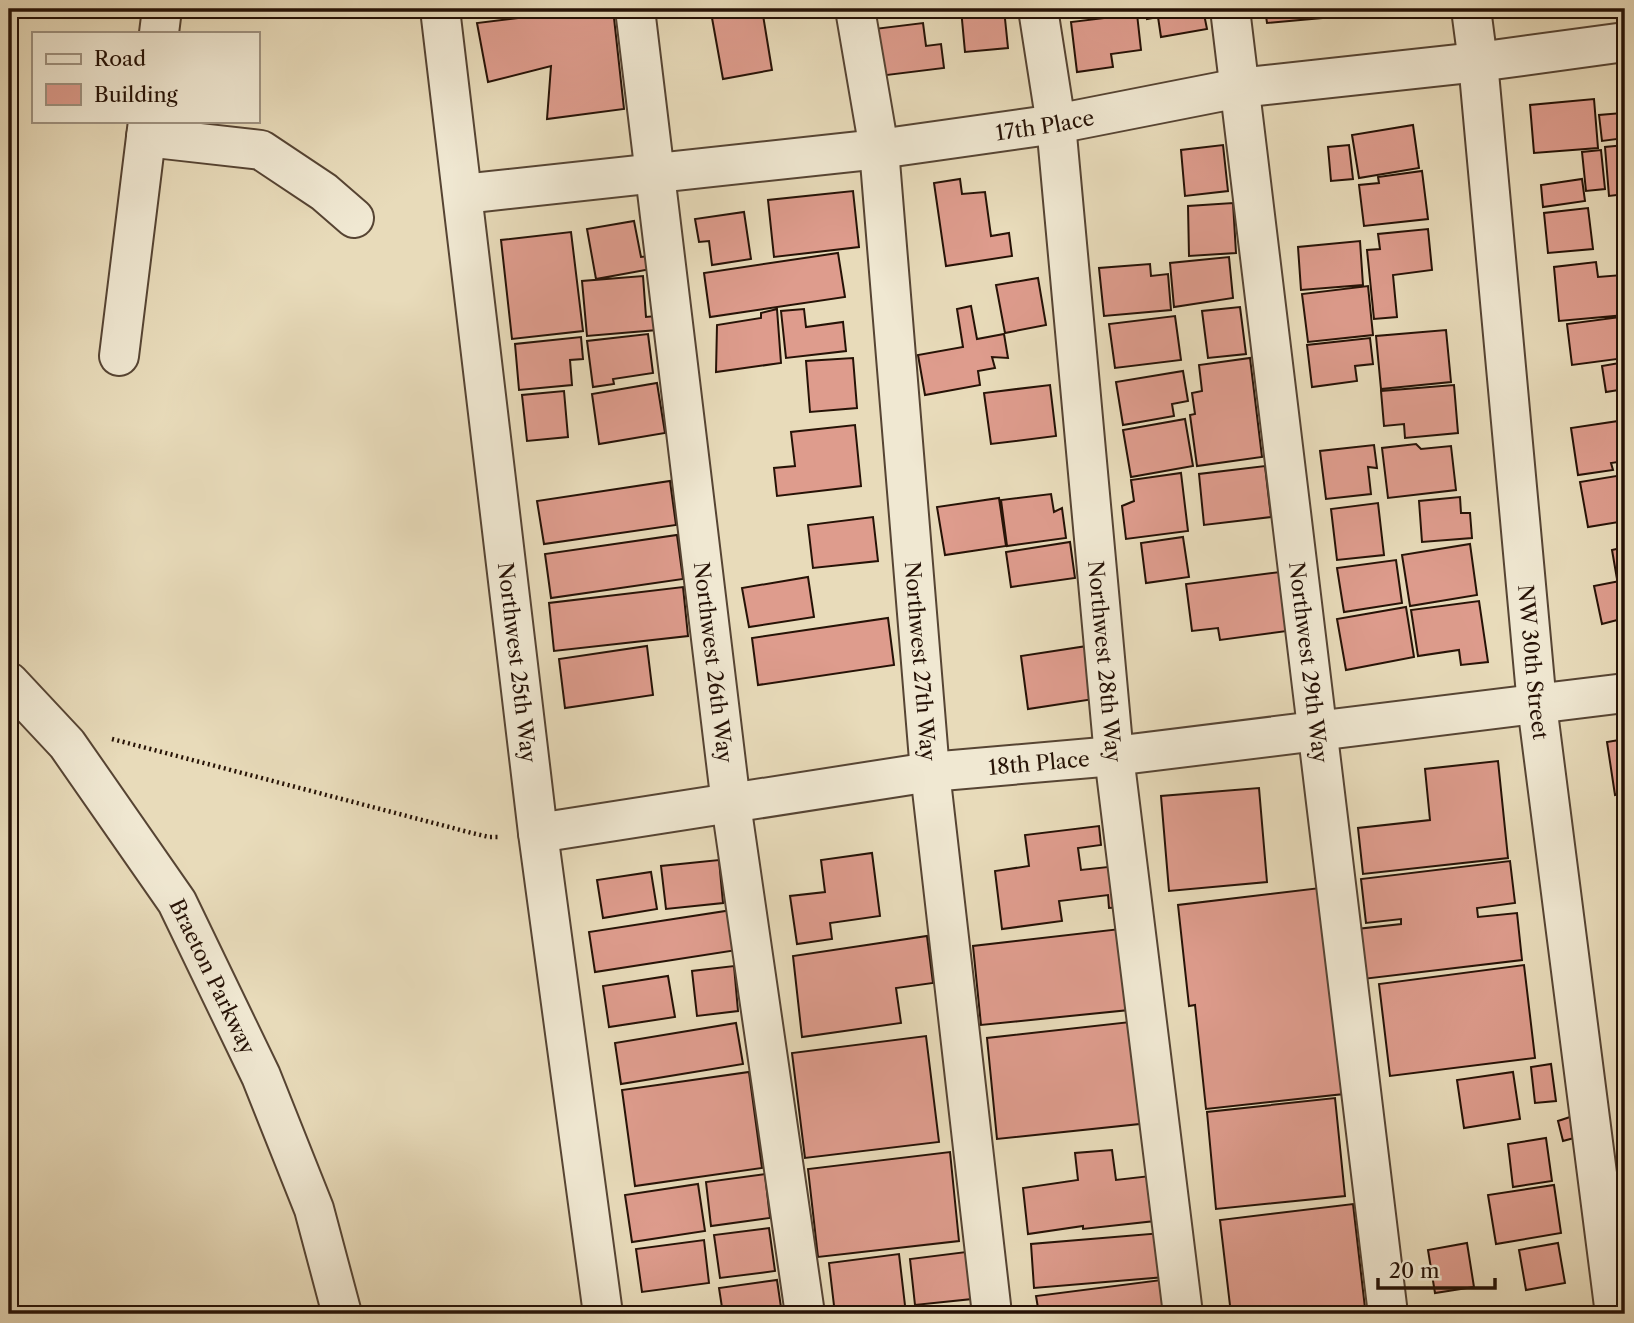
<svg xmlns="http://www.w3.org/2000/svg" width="1634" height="1323" viewBox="0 0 1634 1323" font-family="'Libre Caslon Text',serif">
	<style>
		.building { fill: #de9c8d; stroke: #261206; stroke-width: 2 }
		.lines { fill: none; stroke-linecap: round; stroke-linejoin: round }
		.minor-casing { stroke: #564433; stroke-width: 42 }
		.tertiary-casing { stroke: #564433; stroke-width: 42 }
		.path { stroke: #261206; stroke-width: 4.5; stroke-dasharray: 2 3.5; stroke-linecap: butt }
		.minor { stroke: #f0e8d2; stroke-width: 38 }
		.tertiary { stroke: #f0e8d2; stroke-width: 38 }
		.labels { text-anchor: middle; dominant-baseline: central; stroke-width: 6; stroke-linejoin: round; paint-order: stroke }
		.street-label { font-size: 21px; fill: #261206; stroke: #f0e8d2 }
	</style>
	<rect width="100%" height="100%" fill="#e8dbba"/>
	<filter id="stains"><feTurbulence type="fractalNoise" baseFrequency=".00286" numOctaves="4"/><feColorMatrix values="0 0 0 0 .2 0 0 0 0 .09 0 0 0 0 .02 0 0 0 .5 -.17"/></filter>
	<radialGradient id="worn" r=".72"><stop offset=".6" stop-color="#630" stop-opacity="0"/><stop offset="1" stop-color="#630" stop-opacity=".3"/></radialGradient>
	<path class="building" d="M 591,9 L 613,9 L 624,109 L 547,119 L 551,66 L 488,82 L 477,23 Z
		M 762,9 L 772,70 L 723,79 L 712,18 Z
		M 961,9 L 1004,9 L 1008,48 L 965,52 Z
		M 1145,9 L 1203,9 L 1207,29 L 1161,37 L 1158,17 L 1147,19 Z
		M 1265,9 L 1332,9 L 1333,17 L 1267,23 Z
		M 1137,14 L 1141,50 L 1111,54 L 1113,67 L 1077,72 L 1071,22 Z
		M 923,23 L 926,46 L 941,44 L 944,68 L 879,76 L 874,29 Z
		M 1594,99 L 1598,148 L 1534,153 L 1530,105 Z
		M 1622,113 L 1625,138 L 1602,141 L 1599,115 Z
		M 1413,125 L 1419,168 L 1359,178 L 1352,135 Z
		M 1223,145 L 1228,191 L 1185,196 L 1181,150 Z
		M 1349,145 L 1353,179 L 1331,181 L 1328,147 Z
		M 1625,145 L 1625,194 L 1609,196 L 1605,147 Z
		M 1601,150 L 1605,189 L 1586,191 L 1582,152 Z
		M 1422,171 L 1428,219 L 1364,226 L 1359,185 L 1379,183 L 1378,177 Z
		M 960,179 L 962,194 L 985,192 L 991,236 L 1009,233 L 1012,256 L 946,266 L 934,183 Z
		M 1582,179 L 1585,201 L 1543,207 L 1541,185 Z
		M 853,191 L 859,247 L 774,257 L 768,200 Z
		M 1233,203 L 1236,253 L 1189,256 L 1188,206 Z
		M 1588,208 L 1593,249 L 1548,253 L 1544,213 Z
		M 744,212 L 751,259 L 712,265 L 709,241 L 699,242 L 695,219 Z
		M 634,221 L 641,257 L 649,256 L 651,269 L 596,279 L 587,229 Z
		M 1428,229 L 1432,270 L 1393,275 L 1397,317 L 1374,319 L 1367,250 L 1380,249 L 1378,234 Z
		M 571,232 L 583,331 L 512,339 L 501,240 Z
		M 1360,241 L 1363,285 L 1301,290 L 1298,247 Z
		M 838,253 L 845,297 L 710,317 L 704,273 Z
		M 1229,257 L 1233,298 L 1174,307 L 1170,263 Z
		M 1596,262 L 1598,277 L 1622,275 L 1625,315 L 1559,321 L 1554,267 Z
		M 1150,264 L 1151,276 L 1168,274 L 1171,310 L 1104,316 L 1099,268 Z
		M 643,276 L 646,317 L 656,316 L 657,330 L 587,336 L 582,281 Z
		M 1038,278 L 1046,325 L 1005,333 L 996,285 Z
		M 1368,286 L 1373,335 L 1308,342 L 1302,294 Z
		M 971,306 L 977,339 L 1004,334 L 1008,358 L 992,357 L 995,368 L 978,371 L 980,385 L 925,395 L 918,355 L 963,347 L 957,309 Z
		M 1240,307 L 1246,354 L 1208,358 L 1202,311 Z
		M 777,309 L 781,363 L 716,372 L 717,325 L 761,318 L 761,313 Z
		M 804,309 L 806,327 L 843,322 L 846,351 L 786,358 L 781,311 Z
		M 1175,316 L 1181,360 L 1115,368 L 1109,324 Z
		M 1620,317 L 1625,358 L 1572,365 L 1567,324 Z
		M 1446,330 L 1451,382 L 1381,389 L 1376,336 Z
		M 648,334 L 653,373 L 613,379 L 614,384 L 593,387 L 587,341 Z
		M 581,337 L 583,359 L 570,360 L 572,385 L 519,390 L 515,344 Z
		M 1370,338 L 1373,364 L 1355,366 L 1357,381 L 1312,387 L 1307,345 Z
		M 853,358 L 857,408 L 810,412 L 806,361 Z
		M 1250,358 L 1262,457 L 1197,466 L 1190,415 L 1195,414 L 1192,393 L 1202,391 L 1199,365 Z
		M 1625,362 L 1625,389 L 1606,392 L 1602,366 Z
		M 1183,371 L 1188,401 L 1172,404 L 1174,416 L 1123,425 L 1116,382 Z
		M 657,383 L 665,433 L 599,444 L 592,394 Z
		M 1050,385 L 1056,436 L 991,444 L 984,393 Z
		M 1454,385 L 1458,433 L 1405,438 L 1404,424 L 1384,426 L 1381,391 Z
		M 564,391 L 568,437 L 527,441 L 522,395 Z
		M 1185,419 L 1193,466 L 1131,477 L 1123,430 Z
		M 1625,420 L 1625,461 L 1611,463 L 1613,470 L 1578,475 L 1571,428 Z
		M 855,425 L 861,486 L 777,496 L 774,468 L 795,466 L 791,432 Z
		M 1416,444 L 1421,449 L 1451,446 L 1456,490 L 1388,498 L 1382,448 Z
		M 1374,445 L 1377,468 L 1368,467 L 1371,494 L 1326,499 L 1320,451 Z
		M 1265,466 L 1271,517 L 1204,525 L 1199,474 Z
		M 1623,470 L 1625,470 L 1625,521 L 1588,527 L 1580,482 L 1623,475 Z
		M 1181,473 L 1188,531 L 1126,539 L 1122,506 L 1134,501 L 1131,480 Z
		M 670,481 L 676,525 L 544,544 L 537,501 Z
		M 1051,494 L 1054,512 L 1062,508 L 1066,538 L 1007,546 L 1001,500 Z
		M 1460,497 L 1461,513 L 1470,513 L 1472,538 L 1422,542 L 1419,501 Z
		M 999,498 L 1006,546 L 945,555 L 937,507 Z
		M 1378,503 L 1384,555 L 1337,560 L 1331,509 Z
		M 873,517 L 878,561 L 813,568 L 808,525 Z
		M 677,535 L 683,579 L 551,598 L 545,554 Z
		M 1183,537 L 1189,577 L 1146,583 L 1141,543 Z
		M 1070,542 L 1075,578 L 1011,587 L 1006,552 Z
		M 1470,544 L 1477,595 L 1410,606 L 1402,555 Z
		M 1625,547 L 1625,577 L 1617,579 L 1612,550 Z
		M 1396,560 L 1402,603 L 1344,612 L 1337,568 Z
		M 1280,572 L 1287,631 L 1220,640 L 1218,628 L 1192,631 L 1186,584 Z
		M 808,577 L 814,617 L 749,627 L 742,588 Z
		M 1625,580 L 1625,618 L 1602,624 L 1594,586 Z
		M 683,587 L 688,636 L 554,651 L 549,603 Z
		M 1479,601 L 1488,662 L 1461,665 L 1459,650 L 1418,656 L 1411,610 Z
		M 1406,607 L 1414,657 L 1346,670 L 1337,619 Z
		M 888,618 L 894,665 L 758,685 L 752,638 Z
		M 647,646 L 653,695 L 565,708 L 559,659 Z
		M 1087,646 L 1094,699 L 1028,709 L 1021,656 Z
		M 1625,739 L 1625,793 L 1615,795 L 1607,742 Z
		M 1498,761 L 1508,858 L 1363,874 L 1358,828 L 1430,820 L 1425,769 Z
		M 1259,788 L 1267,882 L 1169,891 L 1161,796 Z
		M 1625,795 L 1625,835 L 1620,796 Z
		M 1099,826 L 1101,845 L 1078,848 L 1081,870 L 1117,866 L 1121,907 L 1109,908 L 1108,895 L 1059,901 L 1062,921 L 1002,929 L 995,871 L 1029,866 L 1025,835 Z
		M 872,853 L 880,916 L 830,923 L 832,939 L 797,944 L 790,896 L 825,892 L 821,860 Z
		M 719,860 L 723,903 L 666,909 L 661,866 Z
		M 1510,861 L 1515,903 L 1477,908 L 1478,917 L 1517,913 L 1522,960 L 1363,979 L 1357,929 L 1401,924 L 1401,919 L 1366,923 L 1361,879 Z
		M 651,872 L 657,909 L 603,918 L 597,880 Z
		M 1320,888 L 1353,1093 L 1206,1109 L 1195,1005 L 1189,1006 L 1178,905 Z
		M 732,910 L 737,950 L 595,972 L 589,932 Z
		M 1120,929 L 1129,1010 L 981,1025 L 973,946 Z
		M 927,936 L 933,983 L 896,988 L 901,1023 L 802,1037 L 793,956 Z
		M 1524,965 L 1535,1058 L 1390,1076 L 1379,984 Z
		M 734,966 L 738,1011 L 697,1016 L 692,971 Z
		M 668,976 L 675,1017 L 609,1027 L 603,986 Z
		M 1139,1021 L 1149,1123 L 997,1139 L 987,1038 Z
		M 736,1023 L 743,1064 L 621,1084 L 615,1043 Z
		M 926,1036 L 939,1142 L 805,1158 L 792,1053 Z
		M 1551,1064 L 1556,1101 L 1535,1103 L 1531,1067 Z
		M 749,1072 L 762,1168 L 635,1186 L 622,1090 Z
		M 1513,1072 L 1520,1119 L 1464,1128 L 1457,1080 Z
		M 1335,1098 L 1345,1196 L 1216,1209 L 1207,1112 Z
		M 1579,1114 L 1585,1135 L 1563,1141 L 1558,1121 Z
		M 1546,1138 L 1552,1181 L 1513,1187 L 1508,1144 Z
		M 1112,1150 L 1116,1180 L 1159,1175 L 1164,1220 L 1083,1229 L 1083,1226 L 1028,1234 L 1023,1188 L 1078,1180 L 1075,1153 Z
		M 950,1152 L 959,1241 L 818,1257 L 808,1169 Z
		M 765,1174 L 770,1218 L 711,1226 L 706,1182 Z
		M 698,1184 L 705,1231 L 632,1242 L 625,1195 Z
		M 1554,1185 L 1561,1233 L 1496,1244 L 1488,1195 Z
		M 1353,1204 L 1365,1308 L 1312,1314 L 1231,1314 L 1220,1220 Z
		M 769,1228 L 775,1271 L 720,1278 L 714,1235 Z
		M 1162,1233 L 1165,1277 L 1034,1288 L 1031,1244 Z
		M 704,1240 L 709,1283 L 642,1292 L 636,1249 Z
		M 1467,1243 L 1474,1287 L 1435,1293 L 1428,1250 Z
		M 1558,1243 L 1565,1283 L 1526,1290 L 1519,1250 Z
		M 966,1252 L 972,1299 L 915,1305 L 910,1259 Z
		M 899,1254 L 906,1314 L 835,1314 L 829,1263 Z
		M 1169,1279 L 1174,1314 L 1039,1314 L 1036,1296 Z
		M 777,1280 L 782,1314 L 723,1314 L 719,1288 Z"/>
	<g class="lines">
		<g class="minor-casing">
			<g id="minor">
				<path id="s1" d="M 440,9 L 538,833 L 603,1314"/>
				<path id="s2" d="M 635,9 L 731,804 L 805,1314"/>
				<path id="s3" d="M 855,9 L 879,149 L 930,772 L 992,1314"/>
				<path id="s4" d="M 1038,9 L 1056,124 L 1114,756 L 1183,1314"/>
				<path id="s5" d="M 1230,9 L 1388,1314"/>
				<path id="s6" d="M 1471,9 L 1478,62 L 1537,705 L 1615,1314"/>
				<path d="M 159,33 L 162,9"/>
				<path d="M 146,137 L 261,150 L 324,192 L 354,218"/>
				<path id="s7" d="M 463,194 L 879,149 L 1056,124 L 1239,88 L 1478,62 L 1625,42"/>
				<path d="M 119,356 L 148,121"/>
				<path id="s8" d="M 538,833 L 930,772 L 1114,756 L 1625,693"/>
			</g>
		</g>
		<g class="tertiary-casing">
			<g id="tertiary">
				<path id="s9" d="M 9,682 L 67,744 L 177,902 L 261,1076 L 314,1209 L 342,1314"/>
			</g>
		</g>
		<path class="path" d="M 112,739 L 472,833 L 489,837 L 500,837"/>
		<use href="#minor" class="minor"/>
		<use href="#tertiary" class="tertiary"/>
	</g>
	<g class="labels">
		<g class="street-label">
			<text stroke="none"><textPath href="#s7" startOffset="586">17th Place</textPath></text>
			<text stroke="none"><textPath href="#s5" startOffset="658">Northwest 29th Way</textPath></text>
			<text stroke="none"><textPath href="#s1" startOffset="658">Northwest 25th Way</textPath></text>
			<text stroke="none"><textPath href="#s2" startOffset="658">Northwest 26th Way</textPath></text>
			<text stroke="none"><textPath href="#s3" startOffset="656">Northwest 27th Way</textPath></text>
			<text stroke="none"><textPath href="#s4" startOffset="656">Northwest 28th Way</textPath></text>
			<text stroke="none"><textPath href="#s6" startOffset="656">NW 30th Street</textPath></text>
			<text stroke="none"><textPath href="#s8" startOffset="506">18th Place</textPath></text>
			<text stroke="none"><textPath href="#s9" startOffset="360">Braeton Parkway</textPath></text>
		</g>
	</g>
	<rect width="1634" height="1323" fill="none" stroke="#e8dbba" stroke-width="35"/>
	<rect x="10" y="10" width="1613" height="1302" fill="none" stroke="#261206" stroke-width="3.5"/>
	<rect x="18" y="18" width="1599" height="1288" fill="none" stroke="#261206" stroke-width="2"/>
	<rect x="32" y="32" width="228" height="91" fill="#f0e8d2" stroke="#9f9280" stroke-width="2"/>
	<rect x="46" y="54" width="35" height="10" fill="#f0e8d2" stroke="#9f9280" stroke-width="2"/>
	<text x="94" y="66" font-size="21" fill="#261206">Road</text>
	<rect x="46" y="84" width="35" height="21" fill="#de9c8d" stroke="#9f9280" stroke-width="2"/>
	<text x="94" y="102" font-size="21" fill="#261206">Building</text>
	<path d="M1378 1278v10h117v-10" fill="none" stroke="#261206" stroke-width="3.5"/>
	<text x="1389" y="1278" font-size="21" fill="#261206" stroke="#f0e8d2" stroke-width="5" paint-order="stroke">20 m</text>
	<rect width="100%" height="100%" filter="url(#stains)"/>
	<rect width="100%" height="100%" fill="url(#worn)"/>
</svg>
